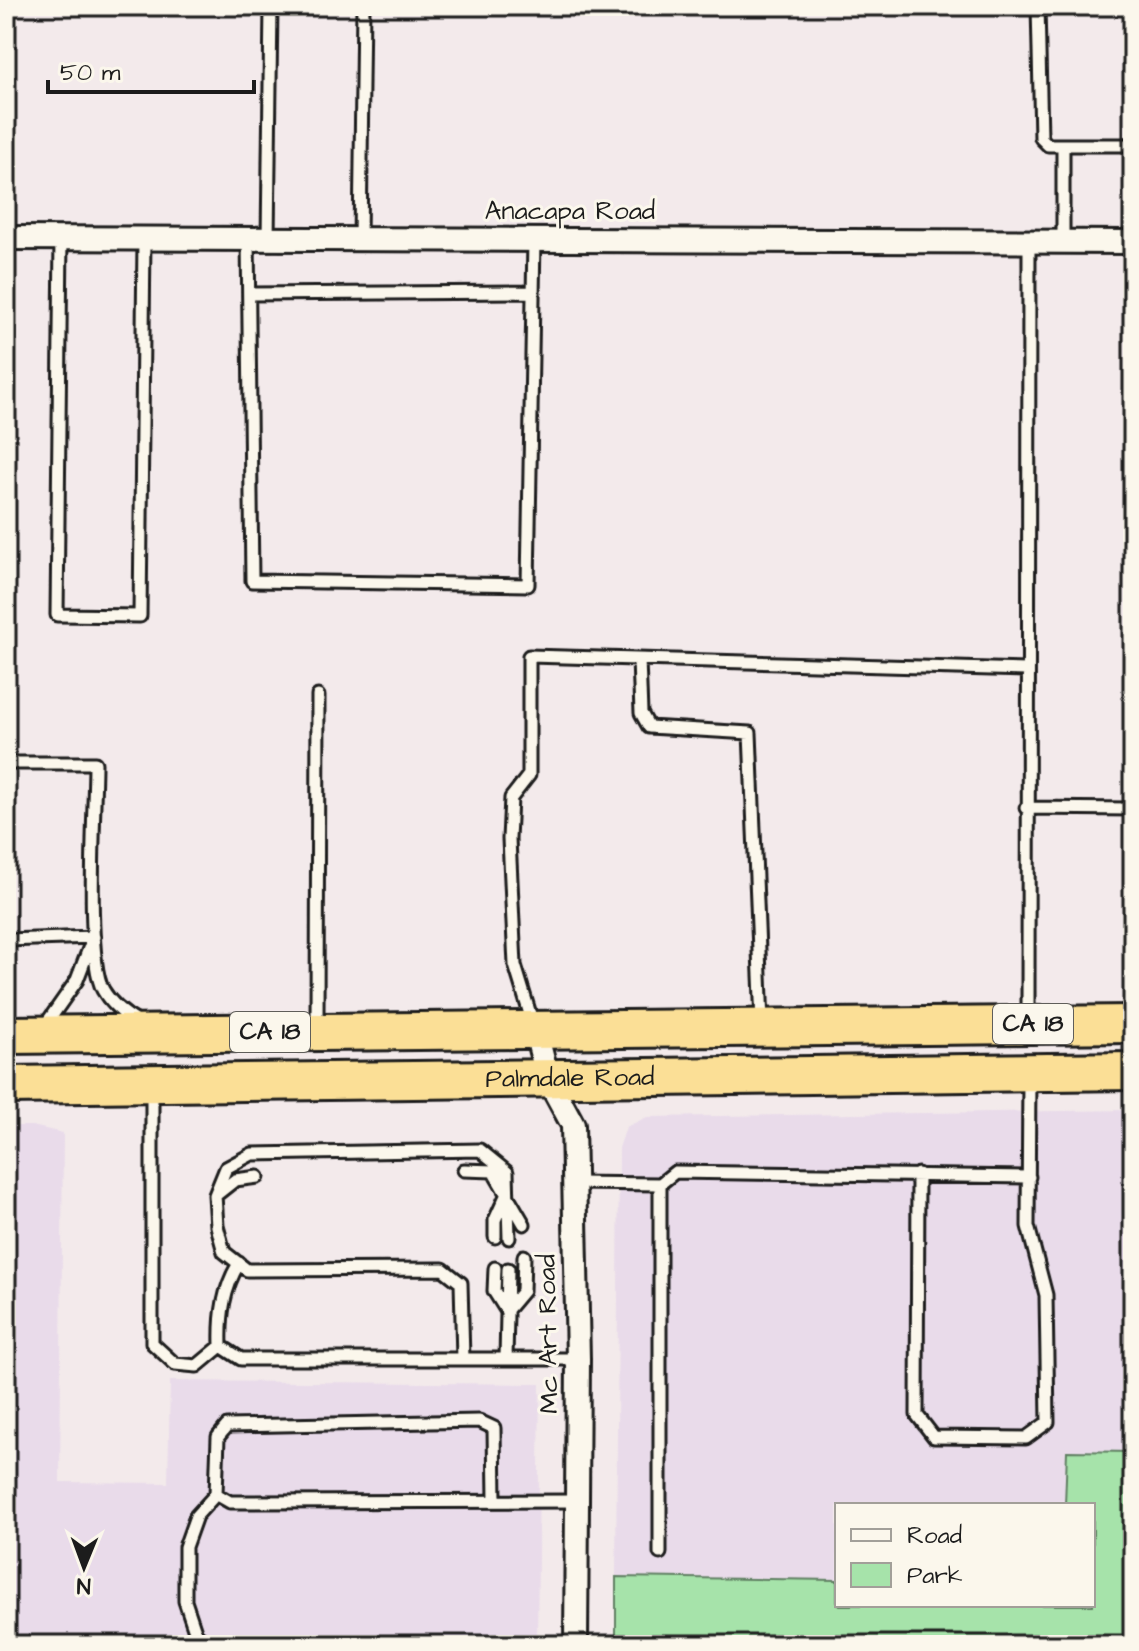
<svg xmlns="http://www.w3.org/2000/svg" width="1139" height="1651" viewBox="0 0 1139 1651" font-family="'Architects Daughter',sans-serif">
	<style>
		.built { fill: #e9dbea }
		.green { fill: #a6e3aa; stroke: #618063; stroke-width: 2 }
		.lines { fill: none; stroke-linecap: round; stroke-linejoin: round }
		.service-casing { stroke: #1c1c1c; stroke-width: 17 }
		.minor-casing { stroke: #1c1c1c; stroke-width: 28 }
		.trunk-casing { stroke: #1c1c1c; stroke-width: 42 }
		.service { stroke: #fbf7ec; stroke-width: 11 }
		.minor { stroke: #fbf7ec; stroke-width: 22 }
		.trunk { stroke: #fbdf96; stroke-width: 36 }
		.labels { text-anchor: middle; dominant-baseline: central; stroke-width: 6; stroke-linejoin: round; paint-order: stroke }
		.shield { fill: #fbf7ec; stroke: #5f5e5a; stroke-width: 2 }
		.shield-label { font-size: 24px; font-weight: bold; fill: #1c1c1c }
		.street-label { font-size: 26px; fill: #1c1c1c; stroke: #fbf7ec }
	</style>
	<rect width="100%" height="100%" fill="#f3eaeb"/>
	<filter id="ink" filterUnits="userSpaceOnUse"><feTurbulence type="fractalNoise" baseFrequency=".0125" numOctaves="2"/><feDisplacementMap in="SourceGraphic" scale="16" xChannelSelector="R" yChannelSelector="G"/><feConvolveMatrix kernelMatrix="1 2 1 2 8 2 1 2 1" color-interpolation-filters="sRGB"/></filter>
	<g filter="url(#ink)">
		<path class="built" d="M 1133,1110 L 1133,1452 L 1067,1452 L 1065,1505 L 837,1505 L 837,1580 L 616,1577 L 619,1148 L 626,1127 L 647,1117 Z
			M 6,1126 L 32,1126 L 63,1133 L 60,1482 L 168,1483 L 170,1381 L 540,1384 L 537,1645 L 6,1645 Z"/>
		<path class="green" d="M 1067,1451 L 1133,1452 L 1133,1645 L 616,1645 L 616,1577 L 837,1580 L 837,1605 L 1093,1605 L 1093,1505 L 1065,1505 Z"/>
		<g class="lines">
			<g class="service-casing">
				<path id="service" d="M 1038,6 L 1041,138 L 1048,145 L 1133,145
					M 61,238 L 57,615 L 140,616 L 144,239
					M 248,238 L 252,581 L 528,585 L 534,239
					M 268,239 L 271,6
					M 360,239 L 363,6
					M 1063,240 L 1063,145
					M 249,294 L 533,292
					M 639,660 L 641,713 L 649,727 L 750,733 L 762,1023
					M 6,763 L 95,763 C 95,807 85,958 103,990 C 111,1004 125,1015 139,1023
					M 1026,808 L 1133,809
					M 6,940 L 94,937
					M 1028,1020 L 1029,241
					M 533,1024 L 515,965 L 509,839 L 511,798 L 529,775 L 529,656 L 1027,670
					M 44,1027 L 77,980 L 93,938
					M 317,1027 L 318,696
					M 152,1088 L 152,1343 L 175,1364 L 197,1366 L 221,1346
					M 464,1170 L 493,1171 L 524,1224
					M 918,1174 L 917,1415 L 934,1437 L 1026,1438 L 1048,1422 L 1046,1295 L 1028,1226 L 1029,1077
					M 574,1183 L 660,1184 L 675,1172 L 1029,1177
					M 216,1195 L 235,1180 L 258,1177
					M 495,1237 L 495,1220 L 505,1198
					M 495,1268 L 494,1291 L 506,1310
					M 507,1310 L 523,1291 L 524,1256
					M 221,1346 L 241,1359 L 578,1359
					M 221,1346 C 220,1315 223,1290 239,1263
					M 463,1359 L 461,1283 L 443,1269 L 247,1270 L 224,1252 L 217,1226 L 215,1195 L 226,1168 L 252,1154 L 480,1150 L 507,1172 L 509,1238
					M 506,1359 L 508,1269
					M 495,1500 L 494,1428 L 479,1421 L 227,1426 L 218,1437 L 216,1494 L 230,1502 L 578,1501
					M 660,1553 L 660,1184
					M 211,1645 L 196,1634 L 185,1601 L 185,1547 L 196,1516 L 216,1494"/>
			</g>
			<g class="minor-casing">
				<path id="minor" d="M 6,238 L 1133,242
					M 535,1029 L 548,1079 L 573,1125 L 578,1359 L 576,1645"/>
			</g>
			<g class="trunk-casing">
				<g id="trunk">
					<path d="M 6,1035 L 1133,1024"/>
					<path id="s1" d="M 6,1085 L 1133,1071"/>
				</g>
			</g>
			<use href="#service" class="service"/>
			<use href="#minor" class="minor"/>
			<use href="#trunk" class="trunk"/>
		</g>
	</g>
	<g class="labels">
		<g class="shield">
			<rect x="993" y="1004" width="80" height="40" rx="6"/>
			<rect x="230" y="1012" width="80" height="40" rx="6"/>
		</g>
		<g class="shield-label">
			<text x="1033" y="1024">CA 18</text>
			<text x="270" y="1032">CA 18</text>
		</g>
		<g class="street-label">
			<text x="570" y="211">Anacapa Road</text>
			<text stroke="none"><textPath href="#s1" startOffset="564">Palmdale Road</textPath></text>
			<text transform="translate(548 1334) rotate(-91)">Mc Art Road</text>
		</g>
	</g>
	<rect width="1139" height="1651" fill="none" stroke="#fbf7ec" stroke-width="32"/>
	<rect x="16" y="16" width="1107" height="1619" fill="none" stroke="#1c1c1c" stroke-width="3" filter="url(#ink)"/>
	<rect x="835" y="1503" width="260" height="104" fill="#fbf7ec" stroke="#a29f99" stroke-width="2"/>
	<rect x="851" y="1529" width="40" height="12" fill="#fbf7ec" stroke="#a29f99" stroke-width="2"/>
	<text x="907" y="1543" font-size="24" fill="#1c1c1c">Road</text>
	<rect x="851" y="1563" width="40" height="24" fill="#a6e3aa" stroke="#a29f99" stroke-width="2"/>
	<text x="907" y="1583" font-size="24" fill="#1c1c1c">Park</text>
	<g transform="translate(84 1567) rotate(181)" stroke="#fbf7ec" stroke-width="6" paint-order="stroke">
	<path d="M0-6L14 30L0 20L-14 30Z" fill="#1c1c1c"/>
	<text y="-12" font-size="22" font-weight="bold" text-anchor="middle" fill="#1c1c1c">N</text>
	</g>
	<path d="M48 80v12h206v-12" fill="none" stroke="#1c1c1c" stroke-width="4"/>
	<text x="60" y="80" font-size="24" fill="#1c1c1c" stroke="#fbf7ec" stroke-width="6" paint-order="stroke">50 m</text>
</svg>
